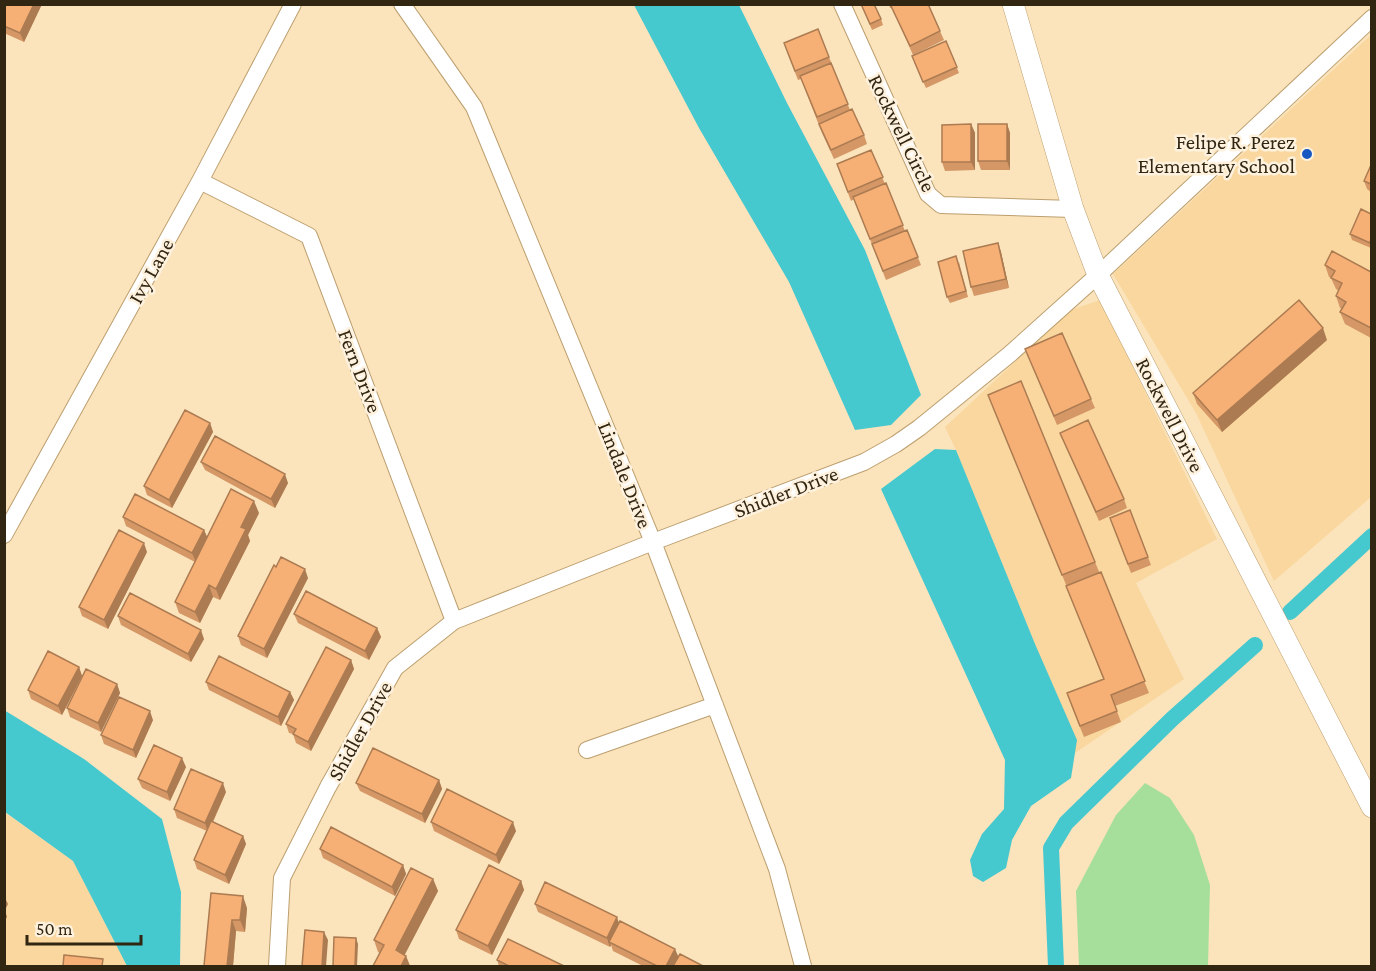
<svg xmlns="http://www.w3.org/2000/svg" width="1376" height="971" viewBox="0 0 1376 971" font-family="'Crimson Pro',serif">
  <rect width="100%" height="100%" fill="#fbe3bb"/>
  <!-- built -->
  <path fill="#f9d79e" d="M1371,35V497L1274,581L1196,413L1113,274Z
    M1100,300L1217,539L1136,583L1184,679L1075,753L956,450L945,427L1071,310Z
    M4,812L73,861L127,966H5Z"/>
  <!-- green -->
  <path fill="#a6df9b" d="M1145,783L1170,798L1194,835L1210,885L1208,966H1079L1076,891L1116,815Z"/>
  <!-- water -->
  <path fill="#46c8cf" d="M634,5H739L787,103L865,250L921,395L891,425L855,430L789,282L699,128Z
    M935,449L956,450L1035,644L1077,740L1071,778L1031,806L1012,840L1006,868L983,882L973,876L970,860L982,834L1004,809L1005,760L881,489Z
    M4,710L84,759L162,819L181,892L180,966H127L73,861L5,812Z"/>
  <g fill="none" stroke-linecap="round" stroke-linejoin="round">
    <!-- canal -->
    <path stroke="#46c8cf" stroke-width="16" d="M1290,612L1372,536
      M1056,966L1051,848L1066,823L1172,719L1255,645"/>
    <!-- minor casing -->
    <g stroke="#bc9f6f" stroke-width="18">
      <path id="minor" d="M402,4L474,107L653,542L777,869L803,966
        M842,4L928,194L941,205L1073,209
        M200,181L309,236L454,621
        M4,535L200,181L293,4
        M587,750L715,705
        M277,966L282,878L328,787L395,668L454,621L653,542L864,462L896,444L919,428L1010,354L1098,275L1372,18"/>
    </g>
    <!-- tertiary casing -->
    <g stroke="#bc9f6f" stroke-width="22">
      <path id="tertiary" d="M1013,4L1073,209L1098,275L1372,807"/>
    </g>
    <!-- minor -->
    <use href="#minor" stroke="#fff" stroke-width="16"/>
    <!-- tertiary -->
    <use href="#tertiary" stroke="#fff" stroke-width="21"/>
  </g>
  <!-- wall -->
  <path fill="#d49765" d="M4,4H42L24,42L4,33Z
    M861,4L881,19L883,25L872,30Z
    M889,4H928L944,40L913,55L892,8H890Z
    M946,41L959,73L926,88L914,62Z
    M787,52L829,57L850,110L864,135L867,144L834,159L822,133L801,79L798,80Z
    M971,124L975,133V170L945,171L942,162Z
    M1007,124L1010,133V170H981L978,161Z
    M871,150L885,184L886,183L905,231L907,230L921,265L886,280L854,199L851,201L837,164Z
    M1371,165V192L1367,189L1364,181Z
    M1371,214V248L1352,240L1350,234Z
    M998,243L1001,252L1009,288L974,296L971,287Z
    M959,262L968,297L950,303L947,297Z
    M1325,265L1371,272V338L1345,324L1340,312L1342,309L1340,308L1336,296L1339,291L1336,289L1331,278L1329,277Z
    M1327,340L1222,432L1197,404L1193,393Z
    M1025,349L1091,399L1095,408L1057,425Z
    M988,395L1095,562L1149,693L1115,706L1121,722L1084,737L1071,705L1103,679L1067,587Z
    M210,423L213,432L172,508L147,495L144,486Z
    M1060,433L1124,499L1127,508L1099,521Z
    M201,462L288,483L275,508L205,470Z
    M1130,510L1151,565L1131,573L1110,518Z
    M259,513L248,535L250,541L220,600L213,597L200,623L179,613L175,602L195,562L126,526L123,517L204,530L207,537Z
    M147,552L108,629L82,616L79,607Z
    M276,567L308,578L267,658L241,645L238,636Z
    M294,614L377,628L381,637L369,660L298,623Z
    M118,616L204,639L191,662L121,625Z
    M351,660L354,669L311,751L296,743L293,734L289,733L286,724Z
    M79,667L82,676L62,715L31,699L28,690Z
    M206,682L290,692L294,700L281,726L209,690Z
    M117,684L120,693L101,732L70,717L67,708Z
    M153,720L136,758L104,744L101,735Z
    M186,767L170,801L142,788L138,779Z
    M439,780L442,789L425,823L360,791L356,783Z
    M226,792L213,822L243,836L246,844L229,884L197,869L194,860L207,831L177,818L174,809Z
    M431,822L516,831L499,864L434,831Z
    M320,849L403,865L406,874L395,896L323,858Z
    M433,879L438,891L404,954L406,956L410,966H373L380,953L378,952L374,940Z
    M521,881L524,890L492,955L459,939L456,930Z
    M211,893L247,908L245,932L236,931L233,966H204Z
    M535,904L619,923L678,957L703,966H643L613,951L611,945L610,947L538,912Z
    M497,960L564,966H499Z"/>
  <!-- shaded-wall -->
  <path fill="#ac7b52" d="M34,4H42L24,42L20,33Z
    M971,124L975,133V170L971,162Z
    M1007,124L1010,133V170L1007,161Z
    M998,243L1001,252L1009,288L1006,279Z
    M1323,328L1327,340L1222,432L1217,420Z
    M210,423L213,432L172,508L169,500Z
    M285,474L288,483L275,508L271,499Z
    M254,501L259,513L248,535L250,541L220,600L216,589L241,527Z
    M204,530L208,539L196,562L192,553Z
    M144,543L147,552L108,629L104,620Z
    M305,569L308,578L267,658L264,649Z
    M209,585L213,597L200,623L195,612Z
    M377,628L381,637L369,660L365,651Z
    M201,630L204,639L191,662L188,654Z
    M351,660L354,669L311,751L308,742Z
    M79,667L82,676L62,715L58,706Z
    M117,684L120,693L101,732L98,723Z
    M290,692L294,700L281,726L278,717Z
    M150,711L153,720L136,758L133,750Z
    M182,758L186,767L170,801L167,792Z
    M439,780L442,789L425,823L422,814Z
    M223,783L226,792L208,832L205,823Z
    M513,822L516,831L499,864L496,855Z
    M243,836L246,844L229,884L225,875Z
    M403,865L406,874L395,896L392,887Z
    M433,879L438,891L401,962L396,950Z
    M521,881L524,890L492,955L488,946Z
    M4,896L8,904L5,910L7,917L4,922Z
    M243,896L247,908L245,932L240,920Z
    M617,917L620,926L609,942L611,945L610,947L607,938Z
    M232,920L236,931L233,966H227Z
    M324,932L328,940L326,966H322Z
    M356,938L358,944L357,966H355Z
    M675,949L679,958L674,966H666Z
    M406,956L410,966H401Z"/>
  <!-- building -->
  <path fill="#f6b075" stroke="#ac7b52" stroke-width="1.5" d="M4,4H34L20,33L4,26Z
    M861,4H874L881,19L870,24Z
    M895,4H928L940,31L910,46L891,6Z
    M818,29L829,57L795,71L784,43Z
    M946,41L957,67L923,82L912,56Z
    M831,63L848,104L817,117L800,76Z
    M852,109L864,135L831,150L819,124Z
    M971,124V162H942V125Z
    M978,124H1007V161H978Z
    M871,150L883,177L848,192L837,164Z
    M1371,165V184L1364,181Z
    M886,183L903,225L870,239L853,197Z
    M1361,209L1371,214V238L1370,243L1350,234Z
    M907,230L918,257L883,271L872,244Z
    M998,243L1006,279L971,287L963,251Z
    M1332,251L1371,272V328L1340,312L1346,302L1336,296L1342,283L1331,278L1335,271L1325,265Z
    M956,256L966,291L947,297L938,262Z
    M1299,300L1323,328L1217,420L1193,393Z
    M1062,333L1091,399L1054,416L1025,349Z
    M1021,381L1095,562L1062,575L988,395Z
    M185,410L210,423L169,500L144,486Z
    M1088,420L1124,499L1096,512L1060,433Z
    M215,436L285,474L271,499L201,462Z
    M231,489L254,501L241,527L246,529L216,589L209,585L195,612L175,602Z
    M135,494L204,530L192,553L123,517Z
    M1130,510L1148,557L1128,564L1110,518Z
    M119,530L144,543L104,620L79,607Z
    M281,557L305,569L264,649L238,636L274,565L276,567Z
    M1101,572L1145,681L1111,695L1117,711L1080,726L1067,693L1104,679L1066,586Z
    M306,591L377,628L365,651L294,614Z
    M130,593L201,630L188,654L118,616Z
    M326,647L351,660L308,742L293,734L296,729L286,724Z
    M48,651L79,667L58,706L28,690Z
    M219,656L290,692L278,717L206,682Z
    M86,669L117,684L98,723L67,708Z
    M119,697L150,711L133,750L101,735Z
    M154,745L182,758L167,792L138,779Z
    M373,748L439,780L422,814L356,783Z
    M191,769L223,783L205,823L174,809Z
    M447,789L513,822L496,855L431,822Z
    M211,821L243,836L225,875L194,860Z
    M331,827L403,865L392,887L320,849Z
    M489,865L521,881L488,946L456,930Z
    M411,868L433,879L396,950L406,956L401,966H373L384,945L374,940Z
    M545,882L617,917L607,938L535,904Z
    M211,893L243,896L240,920H232L227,966H204Z
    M620,921L675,949L666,966H657L609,942Z
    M305,930L324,932L322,966H302Z
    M334,937L356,938L355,966H333Z
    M508,939L564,966H509L497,960Z
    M680,954L703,966H673Z
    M64,955L103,959L102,966H63Z"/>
  <!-- markers -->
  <circle fill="#1656c1" stroke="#fef2de" stroke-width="2" cx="1307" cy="154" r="6"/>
  <g text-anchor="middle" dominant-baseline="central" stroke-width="5" stroke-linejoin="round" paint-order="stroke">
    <!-- street labels -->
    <g font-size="21" fill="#312612" stroke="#fef2de">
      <text transform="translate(902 133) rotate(64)">Rockwell Circle</text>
      <text transform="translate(151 271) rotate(-61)">Ivy Lane</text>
      <text transform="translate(360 371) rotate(69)">Fern Drive</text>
      <text transform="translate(1170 415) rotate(63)">Rockwell Drive</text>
      <text transform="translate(625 475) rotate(68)">Lindale Drive</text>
      <text transform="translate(786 492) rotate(-21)">Shidler Drive</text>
      <text transform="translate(360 731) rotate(-61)">Shidler Drive</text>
    </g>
    <!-- poi labels -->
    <g font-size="21" fill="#312612" stroke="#fef2de" text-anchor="end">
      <text x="1295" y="142">Felipe R. Perez<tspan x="1295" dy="24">Elementary School</tspan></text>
    </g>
  </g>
  <!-- border -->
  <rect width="1376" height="971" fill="none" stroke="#312612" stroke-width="12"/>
  <!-- scale -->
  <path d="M27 935v9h114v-9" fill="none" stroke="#312612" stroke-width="3"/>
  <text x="36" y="935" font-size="18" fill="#312612" stroke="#fef2de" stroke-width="4.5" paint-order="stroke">50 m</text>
</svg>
